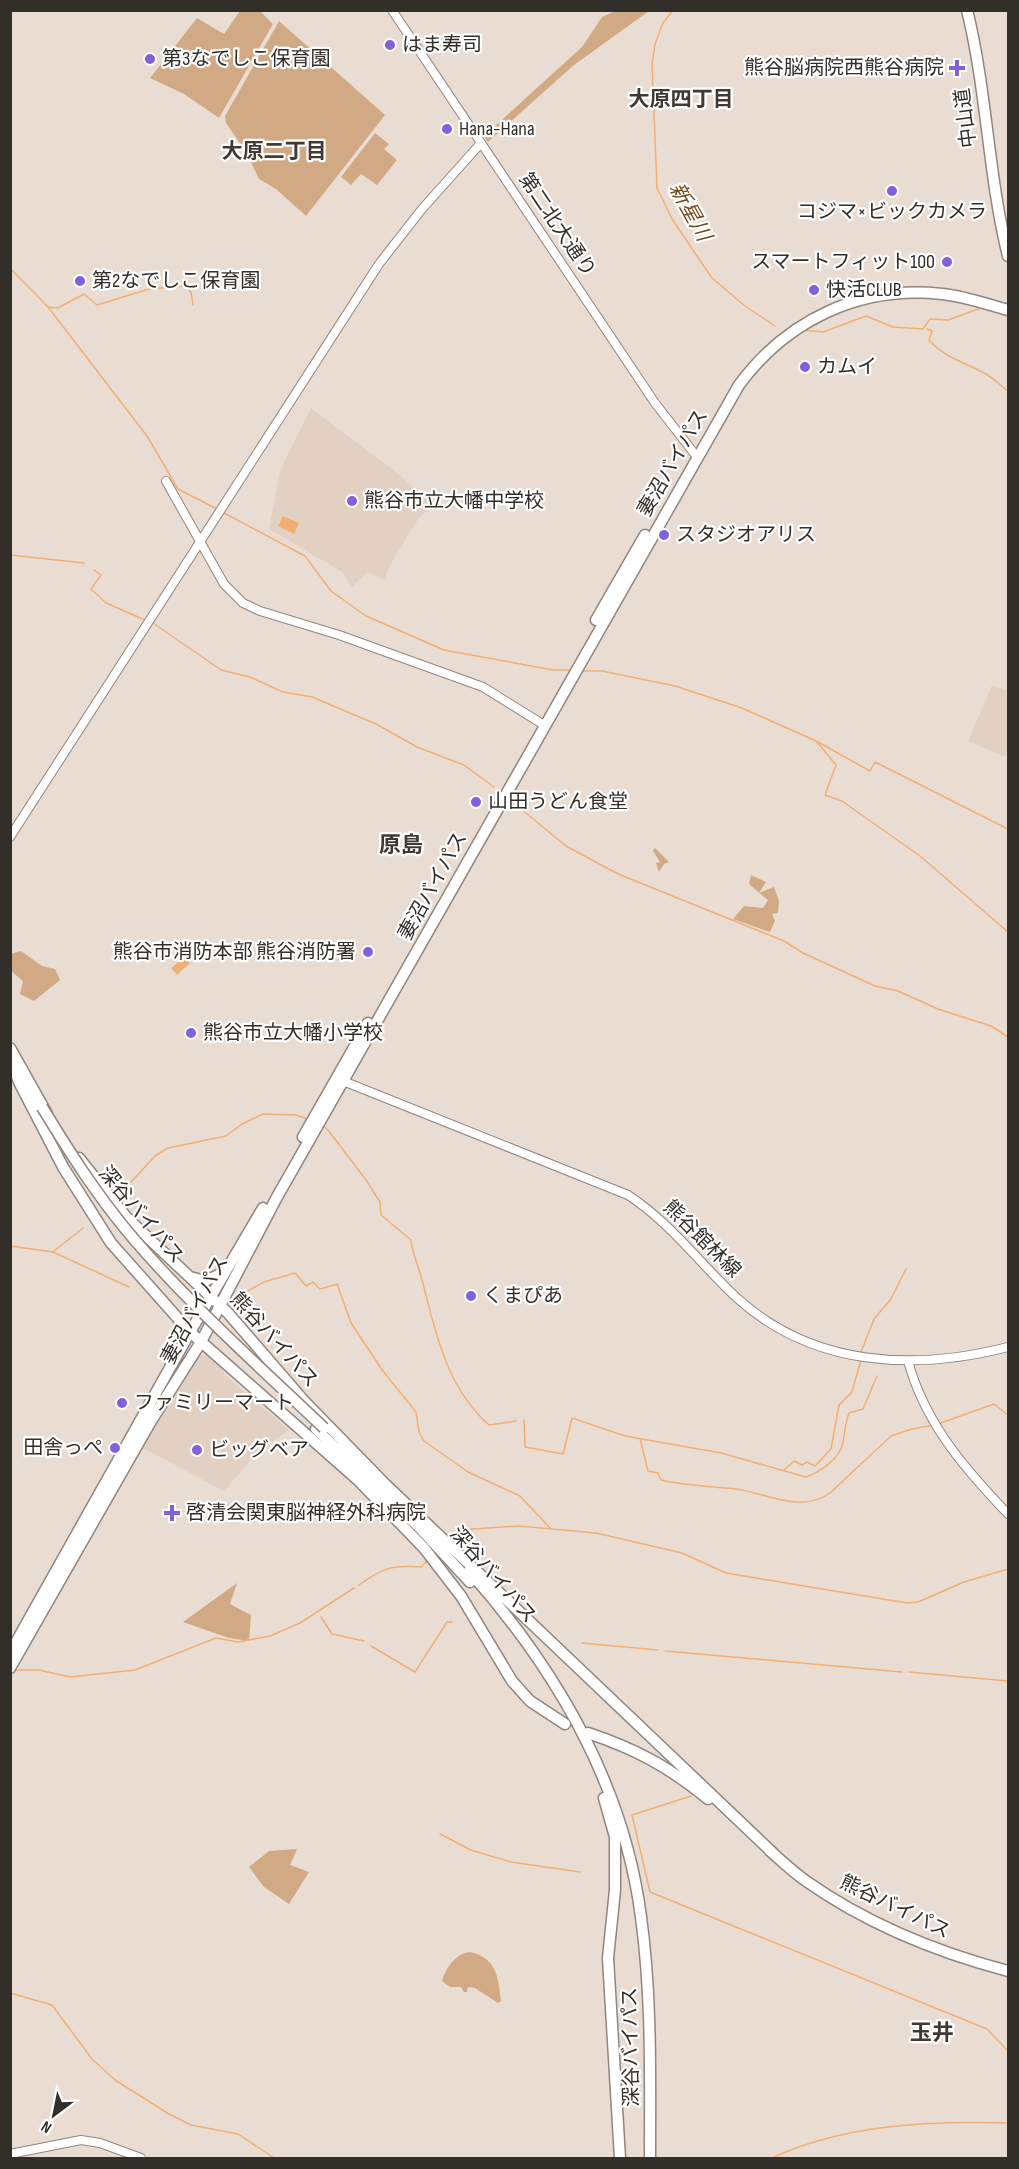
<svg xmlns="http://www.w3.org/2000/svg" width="1019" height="2169" viewBox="0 0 1019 2169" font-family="'Sofia Sans Condensed','Noto Sans JP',sans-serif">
  <rect width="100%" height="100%" fill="#e9ddd3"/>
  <!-- built -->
  <path fill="#e2d1c2" d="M311,408L401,476L433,505L419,518L406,538L388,569L385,580L367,572L352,587L342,572L269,529L280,471Z
    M992,685L1007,691L1008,688V748L1005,757L968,741Z
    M198,1355H206L222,1367L224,1374L289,1430L261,1449L224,1491L141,1447Z"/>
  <!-- green -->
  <path fill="#d2a985" d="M618,10L649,11L574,65L488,142L484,136L582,47L602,17Z
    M240,11H260L273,24L219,118L184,94L150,78L197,18L224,34Z
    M279,21L385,115L306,216L276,189L259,179L246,152L226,123L225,116Z
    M375,133L389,144L384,149L397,160L377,185L361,174L351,185L341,177Z
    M655,848L669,862L664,864L659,872L656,863L660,862L653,851Z
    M751,875L766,882L759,893L774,887L779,901L778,913L772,914L775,921L770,932L733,919L744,906L763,908L768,900L749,884Z
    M21,951L42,966L55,969L60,980L34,1001L20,994L23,981L11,971V954Z
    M237,1583L230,1604L251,1615L249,1641L229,1638L183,1622Z
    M297,1849L290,1865L309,1872L289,1904L264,1887L249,1867L269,1851Z
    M470,1952C497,1958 498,1977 501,2001L498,2003L475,1988L468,1987L467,1992H464L461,1987H450L442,1981C446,1968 455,1954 470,1952Z"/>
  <!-- water -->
  <path fill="#f2af73" d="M283,516L299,523L294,534L278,526Z
    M184,957L190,963L177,975L171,968Z"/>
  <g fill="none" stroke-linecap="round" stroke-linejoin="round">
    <!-- stream -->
    <path stroke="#f2af73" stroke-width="1.5" d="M673,10L663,23L655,44L652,65L657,188L672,219L712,278L745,306L775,326
      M10,268L48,307L147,436L178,489L217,509
      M49,307L58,308L84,294L97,305L149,289L184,286L191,292L193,305
      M927,329L932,331L929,340C945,358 966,363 986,374C994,379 1001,386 1008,391
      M803,330L823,332L866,316L893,327L923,329L930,319L948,320L981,308
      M224,513L305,556L331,591L366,616L444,650L553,670H572
      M10,555L84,563
      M94,570L101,575L91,589L106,603L145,620
      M153,623L221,670L250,677L283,692L312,697L376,724L417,747L464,765L494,787
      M583,671H602L675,686L742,708L816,741L836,765L825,795L842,801L920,856L1008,932
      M818,742L870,771L875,762L1008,829
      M510,800L566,846L618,874L784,941L803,953L875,986L898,991L938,1009L991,1026L1008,1037
      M324,1127L328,1130L366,1180L380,1202L381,1215L411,1240C412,1254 419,1266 422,1280C436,1333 446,1387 489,1425L516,1421
      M122,1192L155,1156L168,1148L226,1136L242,1124L263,1114L296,1115L307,1119
      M10,1246L53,1252L129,1287
      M54,1251L83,1228
      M244,1293L264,1282L295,1273L306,1286L313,1282L320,1289L337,1284L351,1323L383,1371L416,1412L419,1432L424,1441L468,1472L520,1496L551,1529
      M861,1352L874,1319L891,1299L906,1269
      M524,1420L525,1447L563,1454L572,1418L625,1436L721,1453L806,1477C820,1472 841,1458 843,1442C845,1431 845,1423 849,1413L863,1409L877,1376
      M938,1424L994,1404L1008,1415
      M640,1439L648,1471L658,1473L661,1480C686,1486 711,1486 736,1489C767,1493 801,1514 830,1493L891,1436L912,1429L934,1425
      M784,1470L794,1461L802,1465L807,1462L815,1466L831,1449L839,1405L852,1392L861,1360
      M458,1530L519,1526L596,1533L682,1553L726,1573L907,1603L918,1602L964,1582L1008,1569
      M359,1585C383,1568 391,1565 421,1567L427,1561
      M321,1617L332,1634L364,1641
      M582,1643L658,1650
      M371,1646L415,1672L447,1622H452
      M665,1651L902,1672
      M16,1670H39L70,1677L135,1670L216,1638L238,1642L270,1636L300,1623L354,1588
      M909,1672L1008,1681
      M691,1796L632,1815L650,1892L987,2029L1008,2051
      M440,1834L471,1850L511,1862L580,1872
      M10,1993L52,2005L92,2059L115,2080L169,2114L191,2125L238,2134L274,2158
      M772,2158C845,2124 929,2121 1008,2123"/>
    <!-- secondary casing -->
    <g stroke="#91867d" stroke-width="10">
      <path id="secondary" d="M392,10L655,403L697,457
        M166,481L224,584L243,603L260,611L339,635L483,687L544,725
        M10,837L379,264L422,209L481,143
        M908,1361C925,1423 964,1468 1008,1514
        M10,2154L81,2140L100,2143L141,2158"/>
    </g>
    <!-- primary casing -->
    <g stroke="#91867d" stroke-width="10">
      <path id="primary" d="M343,1081L628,1195C671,1223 700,1264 737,1298C813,1367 914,1371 1008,1347"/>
    </g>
    <!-- highway casing -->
    <g stroke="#91867d" stroke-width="13">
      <path id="highway" d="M967,10C987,91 988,175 1008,256
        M596,620L645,535
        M10,1048L47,1114
        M12,1063L19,1082L63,1167L111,1243L190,1332L358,1480L424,1548L461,1596L512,1681L530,1701L565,1724
        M303,1137L368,1023
        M79,1158L127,1218L228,1313L304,1401L385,1484L775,1855
        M190,1277L205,1281L223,1273
        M316,1429L421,1529L470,1582
        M469,1571C556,1669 624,1785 641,1917C652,1997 650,2078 650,2158
        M10,1653L190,1332L263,1208
        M10,1668L151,1421L201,1342L277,1197L739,385C787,320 860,285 942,294C964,296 986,304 1008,310
        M588,1733C636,1749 669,1767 708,1799
        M604,1798L615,1837V1890L608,1958L620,2158
        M770,1851C782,1861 793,1872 806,1881C867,1924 936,1952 1008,1971"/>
    </g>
    <!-- secondary -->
    <use href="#secondary" stroke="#fff" stroke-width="8"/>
    <!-- primary -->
    <use href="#primary" stroke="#fff" stroke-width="8"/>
    <!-- highway -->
    <use href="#highway" stroke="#fff" stroke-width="10"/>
    <!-- highway-bridge casing -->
    <g stroke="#91867d" stroke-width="13" stroke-linecap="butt">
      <path id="highway-bridge" d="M42,1107C70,1153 98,1197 133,1238C191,1306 259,1366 324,1428"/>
    </g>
    <!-- highway-bridge -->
    <use href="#highway-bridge" stroke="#fff" stroke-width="10"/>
  </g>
  <!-- markers -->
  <g fill="#8260db" stroke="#fff" stroke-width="2">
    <circle cx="390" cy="45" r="6"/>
    <circle cx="150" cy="59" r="6"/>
    <path d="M954 59h6v6h6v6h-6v6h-6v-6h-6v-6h6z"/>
    <circle cx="447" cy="129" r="6"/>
    <circle cx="892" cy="191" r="6"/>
    <circle cx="947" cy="262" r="6"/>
    <circle cx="80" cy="281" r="6"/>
    <circle cx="814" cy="290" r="6"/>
    <circle cx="805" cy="367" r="6"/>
    <circle cx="352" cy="501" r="6"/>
    <circle cx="664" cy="535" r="6"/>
    <circle cx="476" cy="802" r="6"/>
    <circle cx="368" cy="952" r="6"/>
    <circle cx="191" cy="1033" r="6"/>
    <circle cx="471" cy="1296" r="6"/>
    <circle cx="122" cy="1403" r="6"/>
    <circle cx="115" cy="1448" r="6"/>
    <circle cx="197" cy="1450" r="6"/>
    <path d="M169 1504h6v6h6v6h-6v6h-6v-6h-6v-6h6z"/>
  </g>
  <g text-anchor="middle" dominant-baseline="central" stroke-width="4.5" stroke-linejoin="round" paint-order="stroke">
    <!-- poi labels -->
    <g font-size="20" fill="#322e2a" stroke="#fff" text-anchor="start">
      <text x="402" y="45">はま寿司</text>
      <text x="162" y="59">第3なでしこ保育園</text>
      <text x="944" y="68" text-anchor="end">熊谷脳病院西熊谷病院</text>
      <text x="459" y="129">Hana-Hana</text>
      <text x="892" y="212" text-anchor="middle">コジマ×ビックカメラ</text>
      <text x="935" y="262" text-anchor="end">スマートフィット100</text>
      <text x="92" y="281">第2なでしこ保育園</text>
      <text x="826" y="290">快活CLUB</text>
      <text x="817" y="367">カムイ</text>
      <text x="364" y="501">熊谷市立大幡中学校</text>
      <text x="676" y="535">スタジオアリス</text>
      <text x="488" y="802">山田うどん食堂</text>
      <text x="356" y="952" text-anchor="end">熊谷市消防本部 熊谷消防署</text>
      <text x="203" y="1033">熊谷市立大幡小学校</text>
      <text x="483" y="1296">くまぴあ</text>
      <text x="134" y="1403">ファミリーマート</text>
      <text x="103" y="1448" text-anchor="end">田舎っぺ</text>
      <text x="209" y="1450">ビッグベア</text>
      <text x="186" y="1513">啓清会関東脳神経外科病院</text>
    </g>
    <!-- street labels -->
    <g font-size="20" fill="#322e2a" stroke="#fff">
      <text transform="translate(966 118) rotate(-97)">中山道</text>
      <text transform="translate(557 225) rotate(56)">第二北大通り</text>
      <text transform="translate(673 463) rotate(-60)">妻沼バイパス</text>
      <text transform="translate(433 886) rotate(-61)">妻沼バイパス</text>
      <text transform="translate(141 1215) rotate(50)">深谷バイパス</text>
      <text transform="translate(702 1239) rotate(45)">熊谷館林線</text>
      <text transform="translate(195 1310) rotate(-62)">妻沼バイパス</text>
      <text transform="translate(274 1340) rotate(48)">熊谷バイパス</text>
      <text transform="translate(493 1575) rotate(49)">深谷バイパス</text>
      <text transform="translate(895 1907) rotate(26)">熊谷バイパス</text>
      <text transform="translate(631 2047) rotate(-91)">深谷バイパス</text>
    </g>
    <!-- neighbourhood labels -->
    <g font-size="21" font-weight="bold" fill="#433932" stroke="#fff">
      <text x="681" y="99">大原四丁目</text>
      <text x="274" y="151">大原二丁目</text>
    </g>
    <!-- water labels -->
    <g font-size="21" font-style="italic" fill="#74471c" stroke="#fff">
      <text transform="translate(690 212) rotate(61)">新星川</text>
    </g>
    <!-- quarter labels -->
    <g font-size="22" font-weight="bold" fill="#433932" stroke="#fff">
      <text x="401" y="845">原島</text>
      <text x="932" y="2033">玉井</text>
    </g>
  </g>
  <!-- border -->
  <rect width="1019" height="2169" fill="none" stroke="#322e2a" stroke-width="24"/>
  <!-- north arrow -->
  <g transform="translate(54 2115) rotate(212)" stroke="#ffffff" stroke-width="4.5" paint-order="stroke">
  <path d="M0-4.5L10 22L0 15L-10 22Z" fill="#322e2a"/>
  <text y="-9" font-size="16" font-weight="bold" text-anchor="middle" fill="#322e2a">N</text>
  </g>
</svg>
